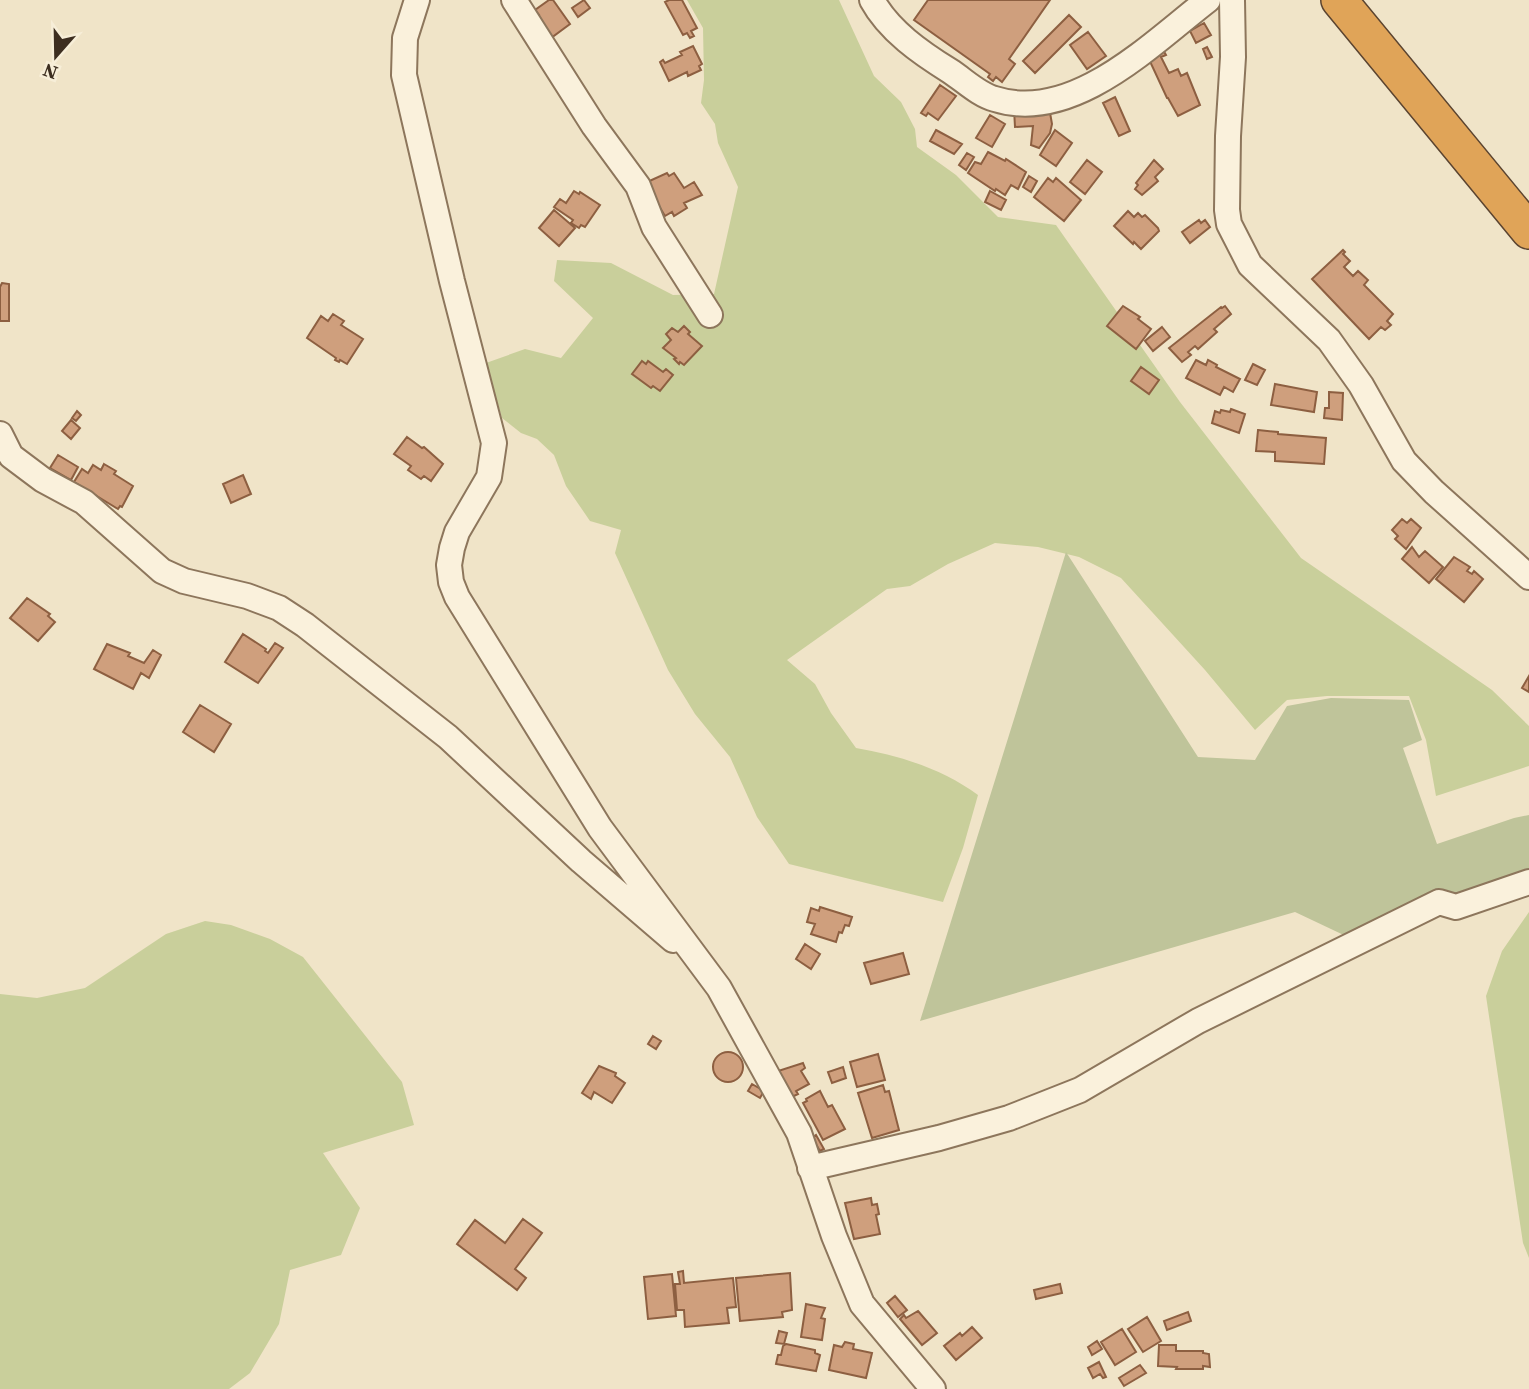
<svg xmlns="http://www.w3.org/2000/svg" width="1529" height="1389" viewBox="0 0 1529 1389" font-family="'Source Serif 4',serif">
  <rect width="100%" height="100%" fill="#f0e4c8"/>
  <!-- green -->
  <path fill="#c9cf9b" d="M687,0H839L874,76L901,102L915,129L917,147L956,175L998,217L1056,225L1180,402L1301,558L1492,690L1529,726V766L1436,796L1426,740L1409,696H1327L1287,700L1255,730L1205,670L1121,578L1079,557L1038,547L995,543L948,564L910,586L887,589L787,660L815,684L831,713L856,748C898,755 943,769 978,795L963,848L943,902L789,864L757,817L730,757L695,714L668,670L615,553L621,530L590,521L566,486L554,455L537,439L521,433L502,418L486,363L525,349L561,358L593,318L554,281L557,260L611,263L673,295L714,294L738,187L718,143L715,124L701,103L704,80L703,28Z
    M1529,912V1258L1523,1243L1486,996L1502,951Z
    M205,921L231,925L270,939L303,957L402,1082L414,1125L323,1153L360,1208L341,1255L290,1270L279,1324L250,1373L229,1389H0V994L37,998L85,988L166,934Z"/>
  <!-- cemetery -->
  <path fill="#bfc49a" d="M1066,552L1198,757L1255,760L1287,706L1331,698L1409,700L1422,740L1403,748L1437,844L1514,818L1529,815V876L1350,938L1295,912L920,1021Z"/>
  <!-- building -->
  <path fill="#cf9f7d" stroke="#8d5f41" stroke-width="2" d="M549,0H553L570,24L551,38L536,18L539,15L535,10Z
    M584,0L590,8L578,17L572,8Z
    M669,0H682L697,28L691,31L694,36L690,38L687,33L683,35L665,2Z
    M928,0H1050L1009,59L1015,64L1002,82L996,77L993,81L988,77L990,74L914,20Z
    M1069,15L1081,27L1035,73L1023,61Z
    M1204,23L1211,35L1196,43L1190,31Z
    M1088,32L1106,56L1087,69L1070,45Z
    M693,46L702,64L699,66L701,70L688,76L687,72L669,81L660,62L663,60L665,63L682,55L680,52Z
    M1207,47L1212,57L1207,59L1203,49Z
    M1162,48L1166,55L1161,57L1169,73L1178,69L1181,76L1187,73L1200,105L1178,116L1168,98H1167L1147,55Z
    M940,85L956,96L938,120L928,113L926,116L921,113Z
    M1115,97L1130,131L1119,136L1103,103Z
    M1049,107L1052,124L1050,133L1039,148L1031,145L1033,126L1015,127L1014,109Z
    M990,115L1005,124L992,147L976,138Z
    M936,130L962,144L954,154L930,141Z
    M1055,130L1072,143L1056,166L1040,155Z
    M988,152L1005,161L1006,159L1026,172L1018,189L1011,185L1005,195L996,189L995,191L968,173L975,162L981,164Z
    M967,153L974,157L966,170L959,165Z
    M1087,160L1102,172L1085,194L1070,182Z
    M1154,160L1163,169L1155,177L1158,181L1142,195L1135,189L1138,185L1136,183Z
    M667,173L669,176L674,173L684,188L694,182L702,195L684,203L687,208L674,216L672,212L665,216L645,183Z
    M1029,176L1037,181L1031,192L1023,187Z
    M1048,178L1053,182L1056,178L1081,200L1064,221L1034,197Z
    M574,191L579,194L580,192L600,205L585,227L581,225L579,228L571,223L573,220L554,207L560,199L566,203Z
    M990,191L1006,200L1001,210L985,202Z
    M554,210L575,228L559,246L539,228Z
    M1128,211L1134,217L1138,213L1142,217L1145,215L1158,228L1159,231L1141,249L1134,242L1133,244L1114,226Z
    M1199,220L1201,223L1205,220L1210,227L1190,243L1182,232Z
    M1343,250L1345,252L1343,254L1350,261L1344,267L1353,276L1358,271L1368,280L1364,285L1393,314L1387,321L1391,325L1385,330L1381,327L1369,339L1312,279Z
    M2,283L9,284V321H0V287Z
    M1123,306L1140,317L1138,319L1151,329L1136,349L1107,326Z
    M1225,306L1231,314L1214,329L1217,332L1198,349L1195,346L1188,352L1191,355L1182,362L1169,348L1221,307L1222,308Z
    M333,314L344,321L341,325L363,339L347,364L340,360L339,362L335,360L336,358L307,338L321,316L328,321Z
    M684,326L690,332L688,334L702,346L684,365L680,362L679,364L674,359L676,358L663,348L671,340L666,334L672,328L678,332Z
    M1162,327L1170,337L1153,351L1145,341Z
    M1196,360L1206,365L1208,360L1217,365L1216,367L1240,379L1233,392L1224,387L1220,395L1186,378Z
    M642,361L646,364L648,361L663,372L666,369L673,375L660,391L653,386L651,388L632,374Z
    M1253,364L1265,370L1257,385L1245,380Z
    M1141,367L1159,380L1149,394L1131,381Z
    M1275,384L1317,392L1314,412L1271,405Z
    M1329,392L1343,393L1342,420L1324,418L1325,408H1329Z
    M1231,409L1245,414L1239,433L1212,423L1215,411L1220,413L1221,410L1230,412Z
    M77,411L81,415L76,421L72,418Z
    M71,420L80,428L71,439L62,431Z
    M1258,430L1278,432V434L1326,438L1324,464L1275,461V452L1256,451Z
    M407,437L422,448L424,447L443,464L431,481L424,476L421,479L408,470L411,466L394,454Z
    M58,455L78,467L71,480L50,468Z
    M104,464L116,471L114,474L133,486L122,507L120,506L118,509L74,482L82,469L88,473L93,465L101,470Z
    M243,475L251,494L231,503L223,484Z
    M1402,519L1407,523L1411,519L1421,528L1406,549L1395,539L1398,536L1392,530Z
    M1412,547L1419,557L1425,551L1443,567L1429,583L1402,559Z
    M1454,557L1470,567L1467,571L1472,574L1474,571L1483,579L1464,602L1436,579Z
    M27,598L50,614L48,616L55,622L38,641L10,618Z
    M243,634L266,649L265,651L268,653L275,643L283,648L258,683L225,662Z
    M107,644L130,653L128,656L144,663L153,650L161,655L149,678L141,673L133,689L94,669Z
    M1529,676V692L1522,688Z
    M200,705L231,724L214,752L183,732Z
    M820,907L852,917L849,926L845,925L842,933L839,932L836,942L811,934L815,924L807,922L811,908L819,911Z
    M805,944L820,954L811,969L796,959Z
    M903,953L909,974L871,984L864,963Z
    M653,1036L661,1041L656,1049L648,1044Z
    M713 1067a15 15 0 1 1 30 0a15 15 0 1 1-30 0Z
    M878,1054L885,1080L857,1087L850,1062Z
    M803,1063L805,1068L801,1071L809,1084L796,1091L798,1094L792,1097L775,1072Z
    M599,1066L616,1073L615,1076L625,1083L612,1103L594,1092L591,1099L582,1093Z
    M843,1067L846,1078L832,1083L828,1072Z
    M752,1084L764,1091L760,1098L748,1091Z
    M883,1085L885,1092L889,1091L899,1130L872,1138L858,1093Z
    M820,1091L828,1107L832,1105L845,1129L823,1140L803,1103L807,1101L806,1099Z
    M816,1135L824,1149L820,1151L812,1138Z
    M871,1198L872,1205L877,1204L879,1214L876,1215L880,1234L854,1239L845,1203Z
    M523,1219L542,1233L515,1269L526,1278L517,1290L457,1244L475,1220L505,1243Z
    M683,1271L684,1283L733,1278L736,1307L727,1308L729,1323L685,1327L684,1310H677L675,1284H680L678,1272Z
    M790,1273L792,1310L782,1312L783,1317L740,1321L736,1278Z
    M672,1274L676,1316L648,1319L644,1277Z
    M1060,1284L1062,1293L1036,1299L1034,1290Z
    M895,1296L907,1310L898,1317L887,1303Z
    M806,1304L825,1308L821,1318L825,1319L822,1340L801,1337Z
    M918,1311L937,1333L922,1345L900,1319L904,1315L906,1318Z
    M1188,1312L1191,1321L1167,1330L1164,1321Z
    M1147,1317L1161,1341L1143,1352L1128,1329Z
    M972,1327L982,1338L956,1360L944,1346L960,1333L962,1336Z
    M1122,1329L1136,1352L1115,1365L1101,1342Z
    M779,1331L787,1333L784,1344L776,1343Z
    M1097,1341L1102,1349L1092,1355L1088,1347Z
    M845,1342L854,1344L853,1349L872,1353L866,1378L829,1370L834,1345L842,1347Z
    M786,1344L815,1350V1353L820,1355L816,1371L776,1364L778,1355H781L783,1346Z
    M1159,1345H1176V1351H1203V1353L1209,1354L1210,1367L1203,1366V1369H1176L1177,1367L1158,1366Z
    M1099,1362L1106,1377L1103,1378L1100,1374L1093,1378L1088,1368Z
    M1140,1365L1146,1373L1124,1386L1119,1378Z"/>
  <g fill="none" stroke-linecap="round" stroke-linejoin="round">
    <!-- minor casing -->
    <g stroke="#8d765c" stroke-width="28">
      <path id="minor" d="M417,0L405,38L404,75L452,281L494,443L489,477L457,532L452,548L449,565L451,582L457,597L600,828L719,988L799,1133L834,1236L862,1304L933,1389
        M514,0L594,126L638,186L654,227L710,315
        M872,0C889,31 921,53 950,71C964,80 979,95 995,99C1073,124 1152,43 1208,0
        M1232,0L1233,57L1228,136L1227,210L1229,224L1250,265L1329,340L1361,385L1404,461L1434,492L1529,577
        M0,434L11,456L43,480L84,502L162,571L184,581L247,596L279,608L305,625L448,737L581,861L673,940
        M810,1168L939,1138L1009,1118L1080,1090L1198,1021L1439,902L1456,907L1529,882"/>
    </g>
    <!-- highway casing -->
    <g stroke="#5b4430" stroke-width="38">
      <path id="highway" d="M1339,0L1529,231"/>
    </g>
    <!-- minor -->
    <use href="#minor" stroke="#faf1dc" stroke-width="24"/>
    <!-- highway -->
    <use href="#highway" stroke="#e0a458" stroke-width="35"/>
  </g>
  <!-- north arrow -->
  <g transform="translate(56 56) rotate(200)" stroke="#f7eed8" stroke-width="5" paint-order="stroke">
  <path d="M0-5L12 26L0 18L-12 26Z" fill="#3d2e20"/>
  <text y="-10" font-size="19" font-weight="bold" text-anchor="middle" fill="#3d2e20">N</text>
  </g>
</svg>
